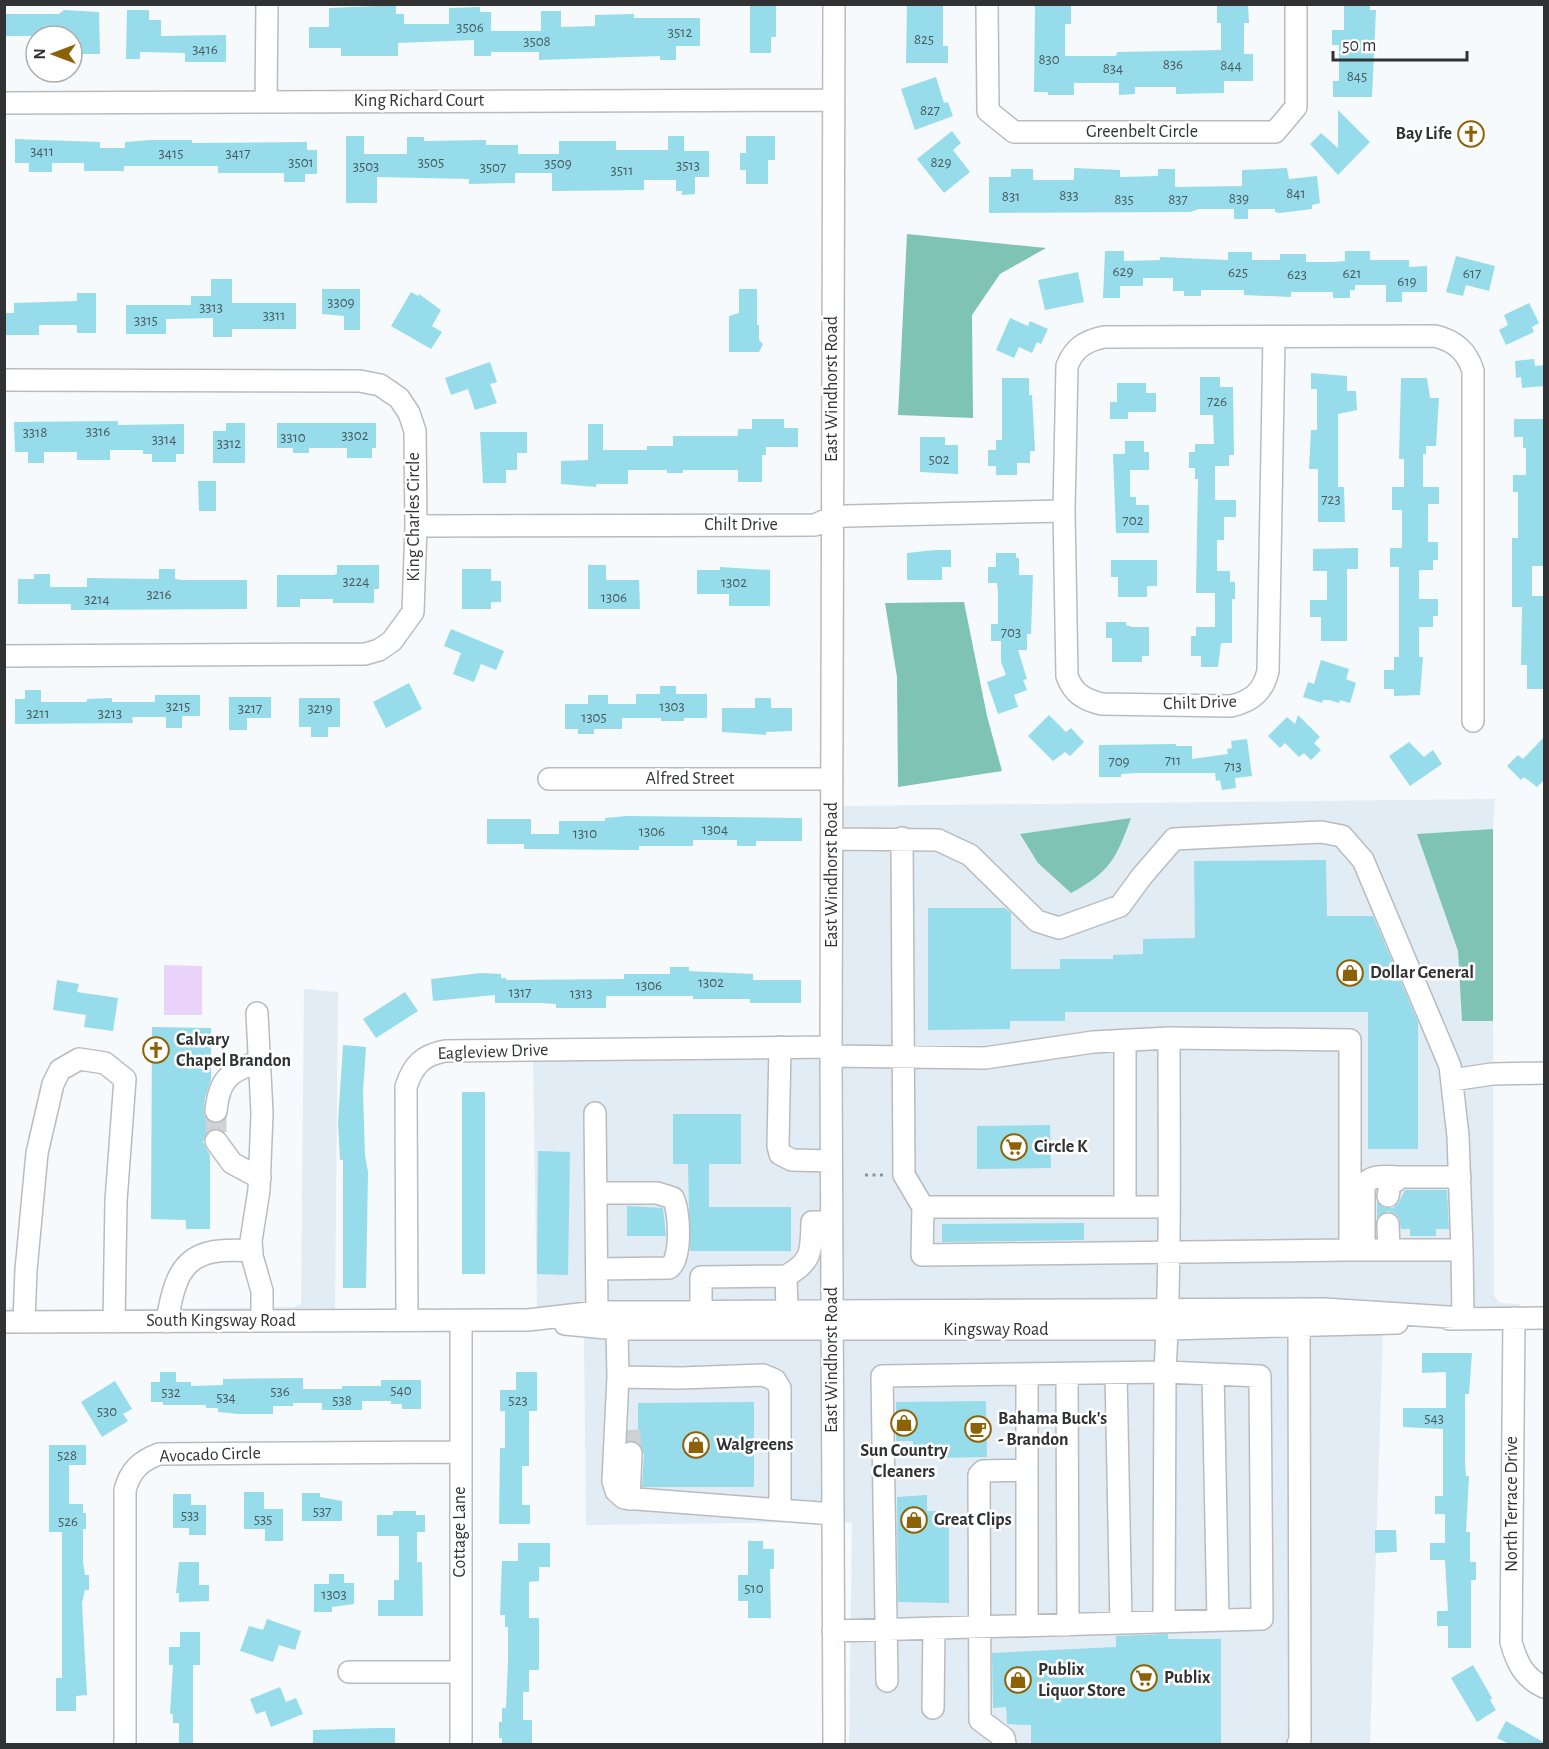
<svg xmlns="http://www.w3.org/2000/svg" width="1549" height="1749" viewBox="0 0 1549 1749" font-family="'Alegreya Sans',sans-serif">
  <rect width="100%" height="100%" fill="#f6fafd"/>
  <!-- built -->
  <path fill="#e2ecf4" d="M1495,799L1493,829L1417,834L1458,951L1462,1021H1493L1494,1296L1500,1303L1520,1304L1519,1309H1463L1347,1300H842V806Z
    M304,989L338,992L335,1311L9,1313V1307L16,1310L294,1307L301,1304Z
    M821,1056V1300L537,1309L533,1059Z
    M1383,1333L1370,1744H849L852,1523L843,1522L842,1339L1178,1338Z
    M584,1336L821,1339L822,1522L586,1525Z"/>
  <!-- green -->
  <path fill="#e9d3f8" d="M164,965L202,966V1015H164Z"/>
  <!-- water -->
  <path fill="#7fc3b4" d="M907,234L1046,248L1000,274L972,315L973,418L898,415Z
    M964,602L987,716L1002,771L898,787L897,677L885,603Z
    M1131,818C1116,859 1110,872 1071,893L1038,863L1020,834Z
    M1493,829V1021H1462L1458,951L1417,834Z"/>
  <!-- building -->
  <path fill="#96dcea" d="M750,4H776V37H771V53H750Z
    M907,4H943V46H948V63H906Z
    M1035,4L1071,5V24H1065V56H1116L1117,52L1221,50V23H1217V4L1248,5L1249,23H1244V54H1253V81H1224V93L1176,94V87H1135V94L1119,95V83H1074V95H1048V92H1034Z
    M1344,4H1370V10H1376L1372,97H1333V81H1339V45H1332V30H1344Z
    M376,6H396V14H404V24H449V8L480,7V12H491V31H541V11H561V27L595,26V15L634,14V18H700V46H676V60H660V56L539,60V52H491V56H474V40L398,43V56H341V48H309V27H329V8Z
    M64,10L99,12L100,54H72V36H4V14H59Z
    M127,10H149V20H161V36L226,35V62H185V53L140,52V59H126Z
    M936,77L944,103L948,102L953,116L915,130L901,89Z
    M1338,110L1370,142L1338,175L1310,144L1321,133L1338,148Z
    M952,131L961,143L953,150L970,172L944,193L917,159Z
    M346,136H364V154H407V137H424V141L486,140V145H518V154H559V141H616V150H668V136H684V151H709V177H695V194L682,195V191H676V180H644V190L552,191V173H515V183L469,184V179L377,177V203H346Z
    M746,136H775V160H768V184H746V170H740V153H746Z
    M15,139L100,142V148H125V142L151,140H192V143L307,142V150H317V174H305V182H284V173H218V166H124V171H84V163H52V172H29V163H15Z
    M1074,168L1120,170V177L1158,176V169H1175V187L1242,186V170L1287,168L1289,179L1317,176L1320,203L1312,205V209L1280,213L1275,212V209H1248V219H1234V209H1199L1190,212L989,213V177H1011V169H1033V180H1074Z
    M1105,251H1124V261L1160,260V257L1228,260V252H1252V260H1280V254H1306V262H1333L1345,261V251H1370V260H1409V267L1427,266V292H1402V302H1386V285H1355V290H1350V298H1333V292H1291V297L1244,295V290H1201V296H1184V291H1173V278H1143V286H1120V298H1103Z
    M1456,256L1495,266L1489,291L1466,285L1463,296L1446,292Z
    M1078,272L1084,302L1045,310L1038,280Z
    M211,279H232V303H296V329H232V337H213V318L166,319V334H126V305H191V296H211Z
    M322,289H360V330H344V316L322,314Z
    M739,289H757V325H759V340L763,344L759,352H729V316L739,313Z
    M411,292L418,296L419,294L441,310L432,326L442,332L431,349L391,326Z
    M77,293H96V333H77V325H39V335H4V313H14V303L77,301Z
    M1529,303L1539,323L1532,327L1534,332L1506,345L1499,330L1508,325L1504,315Z
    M1010,318L1028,326L1030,321L1048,329L1041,344L1037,342L1032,353L1019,347L1014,358L996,350Z
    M1534,359L1535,366L1545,365V386L1522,388L1521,377L1516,378L1515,361Z
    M490,362L497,382L490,384L497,403L475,410L468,389L451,395L445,378Z
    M1311,373L1347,376V391H1356L1357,410L1338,414V487H1344L1345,522H1318V469H1309L1311,430H1317V389H1311Z
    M1200,377H1220V387H1233L1234,455H1229V466H1215V500H1236V517H1224V540H1217V571H1230V582H1235V599H1232V643H1221L1218,667H1201V656H1191V636H1196V627H1215V593H1196L1198,479H1195V468H1189V452H1195V444H1214L1213,415H1200Z
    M1002,378H1029V395H1032L1035,451H1030V463H1017V475H996V466H988V450H996V440H1002Z
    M1401,378H1427L1430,398H1439L1436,446H1426V454H1423V487H1439V504H1428V542H1438V560H1433V570H1419V599H1438V616H1433V627H1419V657H1423L1420,695L1394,696V689H1384V670H1394V657H1399V567H1390V548H1402V510H1392V487H1404V459H1399Z
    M1117,383H1146V393H1156V412H1128V419H1110V402H1117Z
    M752,419H784V428H798V447H766V455H762V482H738V470H683V473H667V470H628V484H596V487L561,484V461L588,460V424H603V450H647V446H673V436H738V429H752Z
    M1514,419H1545V566H1532V596H1545V689H1527V665H1521L1522,607H1512V538H1518V492H1513V475H1526V448H1523V437H1514Z
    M118,421V425L184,424V454H176V462H152V454H143V450H110V460H77V452H44V463H28V452H15L14,422Z
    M226,423H245V463H213V431H226Z
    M277,423H376V448H372V458H347V448H309V453H293V448H277Z
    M480,432H527V453H517V470H506V483H483Z
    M920,437H945V445H958V474L920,472Z
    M1125,441H1144V452H1149V470H1130V497H1136V505H1149V533H1116L1113,454H1125Z
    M198,481H216V511H199Z
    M1358,548V569H1347V641H1321V617H1310V600H1327V571H1313V549Z
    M935,550H951V567H942V580H907V553Z
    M996,553H1016V558H1019V575H1033L1031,634H1027V650H1018L1027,679L1023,680L1027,690L1014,695L1018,707L998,714L987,682L1006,675L1001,662V641H991V624H998V592L997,583H988V567H996Z
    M1111,560H1157V586H1147V597H1118V577H1111Z
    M337,565H379V589H374V603H333V599H300V607H277V575H333L337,574Z
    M588,565H606V580H639L640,609H588Z
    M720,567L770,570V606H729V594H697V570H720Z
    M159,569H175V579L183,580H247V609L71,610V604H18V579H34V574H50V587H87V578L159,579Z
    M462,569H491V581H501V602H491V609H462Z
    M1106,622H1126V625L1132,627H1149V656H1142V662H1112V638H1106Z
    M451,629L504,651L496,670L481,664L474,682L453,674L461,653L444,646Z
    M1321,660L1349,669L1346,679L1356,683L1350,703L1340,700L1339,703L1329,700H1323L1322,703L1303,697L1308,682L1314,684Z
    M409,683L422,709L386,728L373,702Z
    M660,686H676V694H707V718H684V721H661V718H622V729H594V734H578V729H565V704H588V695H608V704H636V694H660Z
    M25,690H41V702H87V699L112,698V702H155V695H200V716H182V728H166V717H132L133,723L15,724V699H25Z
    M229,697H271V718H247V730H229Z
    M299,698H340V727H328V737H311V727H299Z
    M755,698H771V708H792V731L766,732V735L722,732V708H755Z
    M1049,715L1066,732L1071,728L1084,742L1070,756L1065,752L1053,761L1028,736Z
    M1298,715L1320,737L1314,743L1321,750L1311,760L1304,753L1299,757L1285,743L1280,748L1268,736L1287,717L1295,724Z
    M1545,736V779L1537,787L1524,777L1521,780L1507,766L1518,755L1523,759Z
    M1247,739L1252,776L1235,778L1236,788L1222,790L1220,780L1216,781L1215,773H1138L1121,774V777H1099V745L1176,744V746H1192V759L1228,754L1227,749L1232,748L1231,741Z
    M1409,742L1424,757L1433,750L1442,764L1410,786L1389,756Z
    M627,816L802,818V841H756V846H737V840H693V846H639V850L524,849V844H487V819H531V834H559V821H605V818Z
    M1326,860L1327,916H1373L1418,1022V1149H1368V1012H1065V1021H1010V1029L928,1030V908H1005L1011,913V969H1060V959H1113V955L1143,954V939L1195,938L1194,861Z
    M670,967H689V971L753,974V980H801V1003H750V999H693V996H606V1008H556V1004L540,1003H495V995L433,1001L431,979L481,973L501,974V978H506V980L624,979V974H670Z
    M57,980L79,984L77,992L118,998L113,1031L84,1027L86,1015L53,1010Z
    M405,992L418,1011L376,1038L363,1019Z
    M152,1027L211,1028V1080L205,1098L204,1115L214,1123L225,1120V1132L215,1128L209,1130L203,1142L210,1155V1229H186V1220L151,1219Z
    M343,1045L366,1047L363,1092L365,1155L368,1172L366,1288H343V1160H340L338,1122Z
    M462,1092H485V1274H462Z
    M673,1114H741V1164H709V1207H791V1251H690L688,1164H673Z
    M1050,1125L1051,1168L977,1169V1126Z
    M538,1151L570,1152L568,1275L537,1274Z
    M1405,1190H1447L1449,1229H1436V1236H1410V1229H1401L1399,1218L1394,1213L1387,1211L1377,1218V1202L1385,1208H1393L1398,1204Z
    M627,1206L663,1208L666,1236H627Z
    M1084,1223V1240L942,1242V1224Z
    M1422,1353H1472L1469,1394H1465V1462L1466,1476H1469L1466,1532H1470V1562H1476V1580H1471V1648H1448V1626H1437V1611H1448L1445,1560H1430V1543H1445V1514H1435V1496H1443V1429L1403,1427V1408H1446V1372L1422,1373Z
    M160,1372H176V1382H191V1386L223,1385V1379L303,1378V1389H342V1386H381V1380H421V1409H402V1404H391V1401H362V1410H322V1403H293V1406H273V1414H238L218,1412V1408H206V1405H163V1402H151V1382H160Z
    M516,1372H537V1411H529V1466H522V1505H530V1524H499L500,1448H505V1411H500V1390H516Z
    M115,1381L132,1409L123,1414L128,1421L102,1437L81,1402Z
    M986,1401L987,1457L928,1458V1450H913V1441H896V1402Z
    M754,1402V1487H642L644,1454L638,1443V1403Z
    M49,1445H86V1465H69V1504H83V1513H86V1529H83V1562L85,1575H89V1590H85L82,1603L87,1695L76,1696V1711H56V1678H62V1532H49Z
    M244,1492H264V1509H283V1541H265V1529H244Z
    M302,1493H320V1497L342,1501V1521H302Z
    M173,1494H191V1505H206V1535H189V1528H173Z
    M927,1495V1511H936V1527H949V1603L898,1602L897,1497Z
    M393,1511H416V1515H425V1532H417V1562H422L423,1616H378V1600H394V1580H399V1536H377V1515H393Z
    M1375,1530H1396L1397,1552L1375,1553Z
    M748,1541H763V1549H774V1569H770L771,1618H748V1601H738V1575H748Z
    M518,1543H550V1567H539V1581L529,1582V1618H539V1670H529V1692H523V1720H532V1744H502V1738H499V1722H502V1708H506L508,1661V1627H505V1615H500L502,1561H518Z
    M179,1562H199V1585H209V1601L179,1602V1593H176Z
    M329,1574H344V1583H354V1604L332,1607V1612H314V1584H329Z
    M267,1619L301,1631L295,1650L279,1645L273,1662L240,1651L249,1626L263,1630Z
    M180,1632H200V1665H193V1744H179V1723H173V1714H170L173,1665H169V1647H180Z
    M1168,1634V1639H1221V1744H1031V1725L1007,1724L1006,1707L993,1708L992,1653L1116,1647V1636Z
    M1473,1665L1492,1698L1490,1700L1496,1710L1477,1722L1451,1678Z
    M280,1687L286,1702L296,1698L303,1714L271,1727L265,1711L256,1714L250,1699Z
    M1506,1721L1545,1743V1744H1509L1497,1738Z
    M377,1728H395V1744H313V1730Z"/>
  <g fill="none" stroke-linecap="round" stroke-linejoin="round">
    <!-- minor-tunnel -->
    <path stroke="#cfd2d5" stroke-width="21" stroke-dasharray="21 10" stroke-linecap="butt" d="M216,1111V1141
      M630,1430L631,1453"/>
    <!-- minor casing -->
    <g stroke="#b9bcbf" stroke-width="24">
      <path id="minor" d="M834,4L831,1056L834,1744
        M987,4L988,111L1014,132H1275L1296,107V4
        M266,101L267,4
        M4,103L833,100
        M1274,337L1268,671C1263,692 1252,701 1231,706L1102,704C1084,700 1073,693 1067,676L1064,511L1067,366C1074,348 1085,341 1104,337L1435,336C1455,341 1467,351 1473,371V721
        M4,380L360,381L380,385L399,398L409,413L415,431L416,526L413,612L392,641L379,650L365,654L4,656
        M416,526L815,525L832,517L847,516L1064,511
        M549,779H832
        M902,838L904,1175L923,1207
        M832,839L938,840L970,855L1037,921L1059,928L1120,906L1142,876L1174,839L1321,832L1342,836L1363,860L1450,1066L1458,1136L1462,1250
        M257,1013L262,1113L259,1190L251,1241L252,1256L262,1291V1321
        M1125,1040V1207
        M780,1047L778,1146L780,1154L792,1160L831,1161
        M831,1056L985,1058L1093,1042L1169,1038
        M1452,1080L1492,1074L1544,1073
        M216,1111C219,1080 229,1071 258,1062
        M595,1113L597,1312
        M216,1141L232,1163L260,1178
        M596,1193H657L673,1198C680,1211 682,1260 669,1268L597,1269
        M1388,1196L1390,1185L1401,1177H1460
        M1388,1224L1389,1250
        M1364,1243V1186C1370,1173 1389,1177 1401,1177
        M1350,1250H1462L1463,1318
        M786,1276C813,1261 811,1251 812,1222H831
        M701,1312V1277L786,1276L787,1310
        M1514,1318L1511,1642C1517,1663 1524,1678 1544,1687
        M1449,1319L1544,1318
        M407,1320L406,1087C413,1065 423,1055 445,1051L831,1047
        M461,1320V1744
        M4,1322L528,1320L597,1312L1324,1309L1463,1318
        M24,1322L26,1270L37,1153L53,1084L60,1070L79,1059L105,1063L125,1079L116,1201L114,1322
        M167,1322C176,1263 190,1246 252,1251
        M565,1324L617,1329H1167L1397,1323
        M617,1329L618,1377L681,1378L763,1375L775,1380L780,1388V1510L833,1514
        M1116,1373L1121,1623
        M1027,1374V1626
        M1067,1374L1068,1625
        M1213,1374L1218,1620
        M618,1377L613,1481L616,1491L624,1498L780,1510
        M629,1499L631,1453
        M833,1631L1262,1619L1260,1376L1165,1372C1171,1261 1169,1150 1169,1038L1350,1040V1250C1207,1251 1064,1253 922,1255L923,1207H1169
        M349,1672H461
        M887,1681L882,1376L1165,1372L1164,1622
        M933,1708L934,1628
        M125,1744V1490C130,1471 140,1461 159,1454L459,1452
        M1005,1744L1004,1738L980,1720L979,1475L983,1471L1027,1470
        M1298,1744L1300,1740L1299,1328"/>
    </g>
    <!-- path -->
    <path stroke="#909294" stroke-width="3" stroke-dasharray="3 4.5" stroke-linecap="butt" d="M865,1175H886"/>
    <!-- minor -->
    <use href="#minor" stroke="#fff" stroke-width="21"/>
  </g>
  <!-- icons -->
  <defs>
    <g id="church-ring" transform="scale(1.35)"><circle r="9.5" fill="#fff" stroke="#8d6206" stroke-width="1.5"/><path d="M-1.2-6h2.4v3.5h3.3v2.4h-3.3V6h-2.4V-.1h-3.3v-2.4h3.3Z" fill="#8d6206"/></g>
    <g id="shop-ring" transform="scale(1.35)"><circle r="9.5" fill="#fff" stroke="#8d6206" stroke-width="1.5"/><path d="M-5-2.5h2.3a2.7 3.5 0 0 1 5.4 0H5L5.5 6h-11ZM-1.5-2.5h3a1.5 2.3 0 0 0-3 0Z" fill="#8d6206"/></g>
    <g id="supermarket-ring" transform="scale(1.35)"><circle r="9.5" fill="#fff" stroke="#8d6206" stroke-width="1.5"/><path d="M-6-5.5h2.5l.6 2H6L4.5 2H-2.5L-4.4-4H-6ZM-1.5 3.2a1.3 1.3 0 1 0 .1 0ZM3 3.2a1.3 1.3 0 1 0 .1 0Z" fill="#8d6206"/></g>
    <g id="cafe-ring" transform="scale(1.35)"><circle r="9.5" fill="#fff" stroke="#8d6206" stroke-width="1.5"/><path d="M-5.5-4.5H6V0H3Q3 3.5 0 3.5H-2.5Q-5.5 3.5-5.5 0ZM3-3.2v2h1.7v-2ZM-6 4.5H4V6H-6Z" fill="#8d6206"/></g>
  </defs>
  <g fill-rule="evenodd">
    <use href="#church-ring" x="1471" y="134"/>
    <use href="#shop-ring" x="1350" y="973"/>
    <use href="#church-ring" x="156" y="1050"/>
    <use href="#supermarket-ring" x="1014" y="1147"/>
    <use href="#shop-ring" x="904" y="1423"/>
    <use href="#cafe-ring" x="978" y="1429"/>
    <use href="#shop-ring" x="696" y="1445"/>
    <use href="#shop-ring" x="914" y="1520"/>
    <use href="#supermarket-ring" x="1144" y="1678"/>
    <use href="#shop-ring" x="1018" y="1680"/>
  </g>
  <g text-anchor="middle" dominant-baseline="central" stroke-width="5" stroke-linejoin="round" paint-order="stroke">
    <!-- number labels -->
    <g font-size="15" fill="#4a5c61">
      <text x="470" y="27">3506</text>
      <text x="680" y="32">3512</text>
      <text x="924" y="39">825</text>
      <text x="537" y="41">3508</text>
      <text x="205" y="49">3416</text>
      <text x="1049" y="59">830</text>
      <text x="1173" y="64">836</text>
      <text x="1231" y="65">844</text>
      <text x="1113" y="68">834</text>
      <text x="1357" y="76">845</text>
      <text x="930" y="110">827</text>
      <text x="42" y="151">3411</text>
      <text x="171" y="153">3415</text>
      <text x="238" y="153">3417</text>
      <text x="301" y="162">3501</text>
      <text x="431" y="162">3505</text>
      <text x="941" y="162">829</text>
      <text x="558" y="163">3509</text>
      <text x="688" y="165">3513</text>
      <text x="366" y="166">3503</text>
      <text x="493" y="167">3507</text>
      <text x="622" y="170">3511</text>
      <text x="1296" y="193">841</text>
      <text x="1069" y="195">833</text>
      <text x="1011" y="196">831</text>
      <text x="1239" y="198">839</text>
      <text x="1124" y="199">835</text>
      <text x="1178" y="199">837</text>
      <text x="1123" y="271">629</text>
      <text x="1238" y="272">625</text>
      <text x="1352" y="273">621</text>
      <text x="1472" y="273">617</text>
      <text x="1297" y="274">623</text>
      <text x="1407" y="281">619</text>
      <text x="341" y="302">3309</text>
      <text x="211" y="307">3313</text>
      <text x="274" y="315">3311</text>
      <text x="146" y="320">3315</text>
      <text x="1217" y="401">726</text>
      <text x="98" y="431">3316</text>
      <text x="35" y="432">3318</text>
      <text x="355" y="435">3302</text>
      <text x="293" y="437">3310</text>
      <text x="164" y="439">3314</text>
      <text x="229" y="443">3312</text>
      <text x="939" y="459">502</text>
      <text x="1331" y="499">723</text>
      <text x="1133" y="520">702</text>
      <text x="356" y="581">3224</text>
      <text x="734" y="582">1302</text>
      <text x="159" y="594">3216</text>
      <text x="614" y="597">1306</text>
      <text x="97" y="599">3214</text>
      <text x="1011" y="632">703</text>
      <text x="178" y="706">3215</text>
      <text x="672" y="706">1303</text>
      <text x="250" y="708">3217</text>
      <text x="320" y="708">3219</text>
      <text x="38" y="713">3211</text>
      <text x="110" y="713">3213</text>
      <text x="594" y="717">1305</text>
      <text x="1173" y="760">711</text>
      <text x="1119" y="761">709</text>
      <text x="1233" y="766">713</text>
      <text x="715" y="829">1304</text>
      <text x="652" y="831">1306</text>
      <text x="585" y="833">1310</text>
      <text x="711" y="982">1302</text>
      <text x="649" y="985">1306</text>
      <text x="520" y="992">1317</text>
      <text x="581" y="993">1313</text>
      <text x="401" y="1390">540</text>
      <text x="280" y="1391">536</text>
      <text x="171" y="1392">532</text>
      <text x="226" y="1397">534</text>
      <text x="342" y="1400">538</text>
      <text x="518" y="1400">523</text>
      <text x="107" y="1411">530</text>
      <text x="1434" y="1418">543</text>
      <text x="67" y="1455">528</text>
      <text x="322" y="1511">537</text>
      <text x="190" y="1515">533</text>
      <text x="263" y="1519">535</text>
      <text x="68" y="1521">526</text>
      <text x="754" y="1588">510</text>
      <text x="334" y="1594">1303</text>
    </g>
    <!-- street labels -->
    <g font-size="18" fill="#313233" stroke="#fff">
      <text x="419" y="101">King Richard Court</text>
      <text x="1142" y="132">Greenbelt Circle</text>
      <text transform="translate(832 389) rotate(-90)">East Windhorst Road</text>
      <text transform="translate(414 517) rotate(-90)">King Charles Circle</text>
      <text x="741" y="525">Chilt Drive</text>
      <text transform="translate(1200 703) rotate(-2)">Chilt Drive</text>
      <text x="690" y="779">Alfred Street</text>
      <text transform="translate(832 875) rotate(-90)">East Windhorst Road</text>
      <text transform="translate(493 1052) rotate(-2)">Eagleview Drive</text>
      <text x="221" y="1321">South Kingsway Road</text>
      <text x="996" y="1330">Kingsway Road</text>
      <text transform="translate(832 1360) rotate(-90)">East Windhorst Road</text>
      <text transform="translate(210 1455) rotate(-2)">Avocado Circle</text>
      <text transform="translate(1512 1504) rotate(-90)">North Terrace Drive</text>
      <text transform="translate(460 1532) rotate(-90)">Cottage Lane</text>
    </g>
    <!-- poi labels -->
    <g font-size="18" font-weight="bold" fill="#313233" stroke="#fff" text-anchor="start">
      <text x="1452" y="134" text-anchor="end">Bay Life</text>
      <text x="1370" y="973">Dollar General</text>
      <text x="176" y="1040">Calvary<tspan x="176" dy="21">Chapel Brandon</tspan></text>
      <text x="1034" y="1147">Circle K</text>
      <text x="998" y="1419">Bahama Buck's<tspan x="998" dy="21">- Brandon</tspan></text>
      <text x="716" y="1445">Walgreens</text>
      <text x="904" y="1451" text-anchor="middle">Sun Country<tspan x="904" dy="21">Cleaners</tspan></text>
      <text x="934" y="1520">Great Clips</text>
      <text x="1038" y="1670">Publix<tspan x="1038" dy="21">Liquor Store</tspan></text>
      <text x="1164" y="1678">Publix</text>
    </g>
  </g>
  <!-- border -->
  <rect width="1549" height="1749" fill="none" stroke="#313233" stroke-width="12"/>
  <!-- north arrow -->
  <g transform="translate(54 54) rotate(270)"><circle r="28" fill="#ffffff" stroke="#adadad" stroke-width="1.5"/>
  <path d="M0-4.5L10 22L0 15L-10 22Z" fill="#8d6206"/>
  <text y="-9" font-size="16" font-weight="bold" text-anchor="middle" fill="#313233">N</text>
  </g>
  <!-- scale -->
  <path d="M1333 51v9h134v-9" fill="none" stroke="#313233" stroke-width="3"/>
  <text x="1342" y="51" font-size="18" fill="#313233" stroke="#ffffff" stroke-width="4.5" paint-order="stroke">50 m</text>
</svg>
